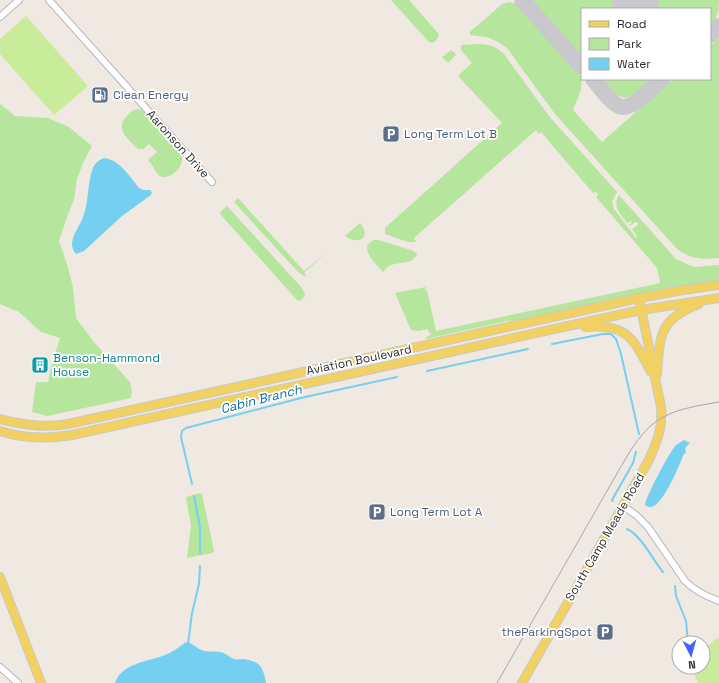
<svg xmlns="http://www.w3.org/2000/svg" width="719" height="683" viewBox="0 0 719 683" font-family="'Space Grotesk',sans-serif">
  <rect width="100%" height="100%" fill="#efe9e1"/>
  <!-- green -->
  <path fill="#b6e59e" d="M391,0H409L438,33C439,37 437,41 432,43L429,42Z
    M532,0H613L621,9H582V56Z
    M649,0H719C719,11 717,19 710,27V9H657Z
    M509,2L516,4L580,75C585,86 577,99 573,110L602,142L673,79H710V46L719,38V258C703,260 690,259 677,249L555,114L507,48L498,42L487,37L470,35V32L502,4Z
    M479,44C489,44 497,47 504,54L549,116L617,192L612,202L614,209L636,238L637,236L632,229L638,225V223L635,222L630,226L629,225L632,222L631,221L627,223C620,213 612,206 619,195L676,259L694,267L719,265V281L668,288L535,318L507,321L426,339L425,338L432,334L429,333L428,329L419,331L411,330L395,293L426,287L425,291L427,290L436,331L660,283L657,268L596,197L598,195L596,192L593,193L541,132L539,134L536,130L414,238L416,242H408L385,234V228L502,123L458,76L472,63L461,50V45Z
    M451,50L455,53L456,55L448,63L442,57Z
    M602,79H652L634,95L625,98L617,95Z
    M0,104L15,116L48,118L69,127L92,146L83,163L77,179L74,199L67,217L59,241L67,264L73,287L76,318L93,341L130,382L132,391L131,398L47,416L32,412L36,382H48L52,364L60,338L41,332L19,312L0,304Z
    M139,109L142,110L182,156C183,168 173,177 162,177C155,174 154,166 148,160L157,152L149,144L142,150L141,148L139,150C129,140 113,128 128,115C131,111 134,109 139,109Z
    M238,198L304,271L326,253L304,273L307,277L304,276L298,272L234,202Z
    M227,206L302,288L305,294L304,297L300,301L297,300L221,215L220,212Z
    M360,223C372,237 359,246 345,236Z
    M374,240H379L414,251L417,254V255L411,261L390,265L383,272C376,264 357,247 374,240Z
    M200,493L202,494L214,551L212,553L187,558L191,525L186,498V497Z"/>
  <!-- pitch -->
  <path fill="#c9ec9a" d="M26,16L88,86L54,115L0,54V39Z
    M719,638V683H698L694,674L696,667H703V651L714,640Z"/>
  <!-- water -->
  <path fill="#75cff0" d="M104,158C119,159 130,177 139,188L143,190H150L152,192L151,195L122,216L84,251L76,254C73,251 72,247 72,243C73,233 80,226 83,217C89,202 87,184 93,168C95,163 99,160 104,158Z
    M684,440L690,443L685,448L686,453L684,454C679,466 665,500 654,506C651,508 648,507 645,505C645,498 670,451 676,445C678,443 682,442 684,440Z
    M186,642C194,643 197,650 205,651C210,652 215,651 220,652C226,653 229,657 234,659C236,660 240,659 243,659C260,661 263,667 266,683H115C122,663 147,662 165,655C173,652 179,647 186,642Z"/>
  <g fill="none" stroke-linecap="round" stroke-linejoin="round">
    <!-- stream -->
    <path stroke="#75cff0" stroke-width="2" d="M552,344L603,334H611L616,339L621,354L639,434
      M427,371L528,349
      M192,484L181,437L182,431L186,428L305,397L397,377
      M194,496L200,527V553
      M613,501L612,500L633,463L636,452
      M627,529C642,536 652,559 663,572
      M675,586L676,596L686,621L688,643
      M188,644L192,613L199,584L200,566"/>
    <!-- taxiway -->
    <path stroke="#c9c8cc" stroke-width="16" d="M522,0L582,67
      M710,35L719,26
      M593,79C600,87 610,102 619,106C631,112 653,87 662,79"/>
    <!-- runway -->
    <path stroke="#c9c8cc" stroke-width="40" d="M632,0L640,9"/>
    <!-- minor casing -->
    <g stroke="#b4b7c1" stroke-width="8">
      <path id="minor" d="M49,0L212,182
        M0,17L19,0
        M623,506L636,515L648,527L685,581C695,591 705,596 719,601
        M0,667L18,683"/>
    </g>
    <!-- major casing -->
    <g stroke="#c9c9c9" stroke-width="10">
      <path id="major" d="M585,327C627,323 633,338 651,372
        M657,374C660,335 659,319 699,304
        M0,419C23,425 45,428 68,424L639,298L683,290L719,285
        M0,431C24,439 47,439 72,435L641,310L719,298
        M0,577L41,683
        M522,683L649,460C657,441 663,428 661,407L639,298"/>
    </g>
    <!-- minor -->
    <use href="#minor" stroke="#fff" stroke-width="6"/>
    <!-- major -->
    <use href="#major" stroke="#f2d163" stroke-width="8"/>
    <!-- tram -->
    <path stroke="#a3a6b8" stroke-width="1" d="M497,683L623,463C651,415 666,411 719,402"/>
  </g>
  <!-- icons -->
  <defs>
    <g id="fuel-square" transform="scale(0.9)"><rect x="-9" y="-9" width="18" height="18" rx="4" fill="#5c6f8a" stroke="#fff"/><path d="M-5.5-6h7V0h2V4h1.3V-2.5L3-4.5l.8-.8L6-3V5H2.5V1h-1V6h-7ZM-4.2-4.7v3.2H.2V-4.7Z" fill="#fff"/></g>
    <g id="parking-square" transform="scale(0.9)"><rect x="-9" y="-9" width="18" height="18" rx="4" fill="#5c6f8a" stroke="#fff"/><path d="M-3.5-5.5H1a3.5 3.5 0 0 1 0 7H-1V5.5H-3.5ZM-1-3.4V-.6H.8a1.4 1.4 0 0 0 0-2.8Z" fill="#fff"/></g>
    <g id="building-square" transform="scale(0.9)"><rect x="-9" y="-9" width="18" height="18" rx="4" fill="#0f9aa8" stroke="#fff"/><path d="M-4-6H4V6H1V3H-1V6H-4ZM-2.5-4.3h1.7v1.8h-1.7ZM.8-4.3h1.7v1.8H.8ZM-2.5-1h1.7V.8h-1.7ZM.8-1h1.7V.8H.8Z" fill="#fff"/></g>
  </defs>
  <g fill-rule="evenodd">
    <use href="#fuel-square" x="100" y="95"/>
    <use href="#parking-square" x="391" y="134"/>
    <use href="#building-square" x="40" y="365"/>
    <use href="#parking-square" x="377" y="512"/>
    <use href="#parking-square" x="605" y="632"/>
  </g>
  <g text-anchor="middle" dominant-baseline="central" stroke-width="3.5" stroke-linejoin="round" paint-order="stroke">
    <!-- service labels -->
    <g font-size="12" fill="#4e5e75" stroke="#fff" text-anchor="start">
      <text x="113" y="95">Clean Energy</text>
      <text x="404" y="134">Long Term Lot B</text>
      <text x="390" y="512">Long Term Lot A</text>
      <text x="592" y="632" text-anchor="end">theParkingSpot</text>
    </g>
    <!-- street labels -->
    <g font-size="12" fill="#2e2e2e" stroke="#fff">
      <text transform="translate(178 144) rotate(48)">Aaronson Drive</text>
      <text transform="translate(359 360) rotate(-12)">Aviation Boulevard</text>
      <text transform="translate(605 537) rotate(-60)">South Camp Meade Road</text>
    </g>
    <!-- culture labels -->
    <g font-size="12" fill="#0d838f" stroke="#fff" text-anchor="start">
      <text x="53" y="358">Benson-Hammond<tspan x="53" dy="14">House</tspan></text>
    </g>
    <!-- water labels -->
    <g font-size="13" font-style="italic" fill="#0d6fa3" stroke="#fff">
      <text transform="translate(261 399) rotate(-14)">Cabin Branch</text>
    </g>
  </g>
  <!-- legend -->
  <rect x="581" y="8" width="130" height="72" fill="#ffffff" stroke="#ababab"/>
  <rect x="589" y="21" width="20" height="6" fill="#f2d163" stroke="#ababab"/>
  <text x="617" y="28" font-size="12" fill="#2e2e2e">Road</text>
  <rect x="589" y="38" width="20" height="12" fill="#b6e59e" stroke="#ababab"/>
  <text x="617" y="48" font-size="12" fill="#2e2e2e">Park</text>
  <rect x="589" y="58" width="20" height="12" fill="#75cff0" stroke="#ababab"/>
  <text x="617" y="68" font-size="12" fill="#2e2e2e">Water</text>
  <!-- north arrow -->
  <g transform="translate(691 655) rotate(174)"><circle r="19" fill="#ffffff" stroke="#ababab"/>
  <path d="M0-3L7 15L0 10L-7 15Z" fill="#4264fb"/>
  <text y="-6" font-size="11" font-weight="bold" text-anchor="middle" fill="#2e2e2e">N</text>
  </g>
</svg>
